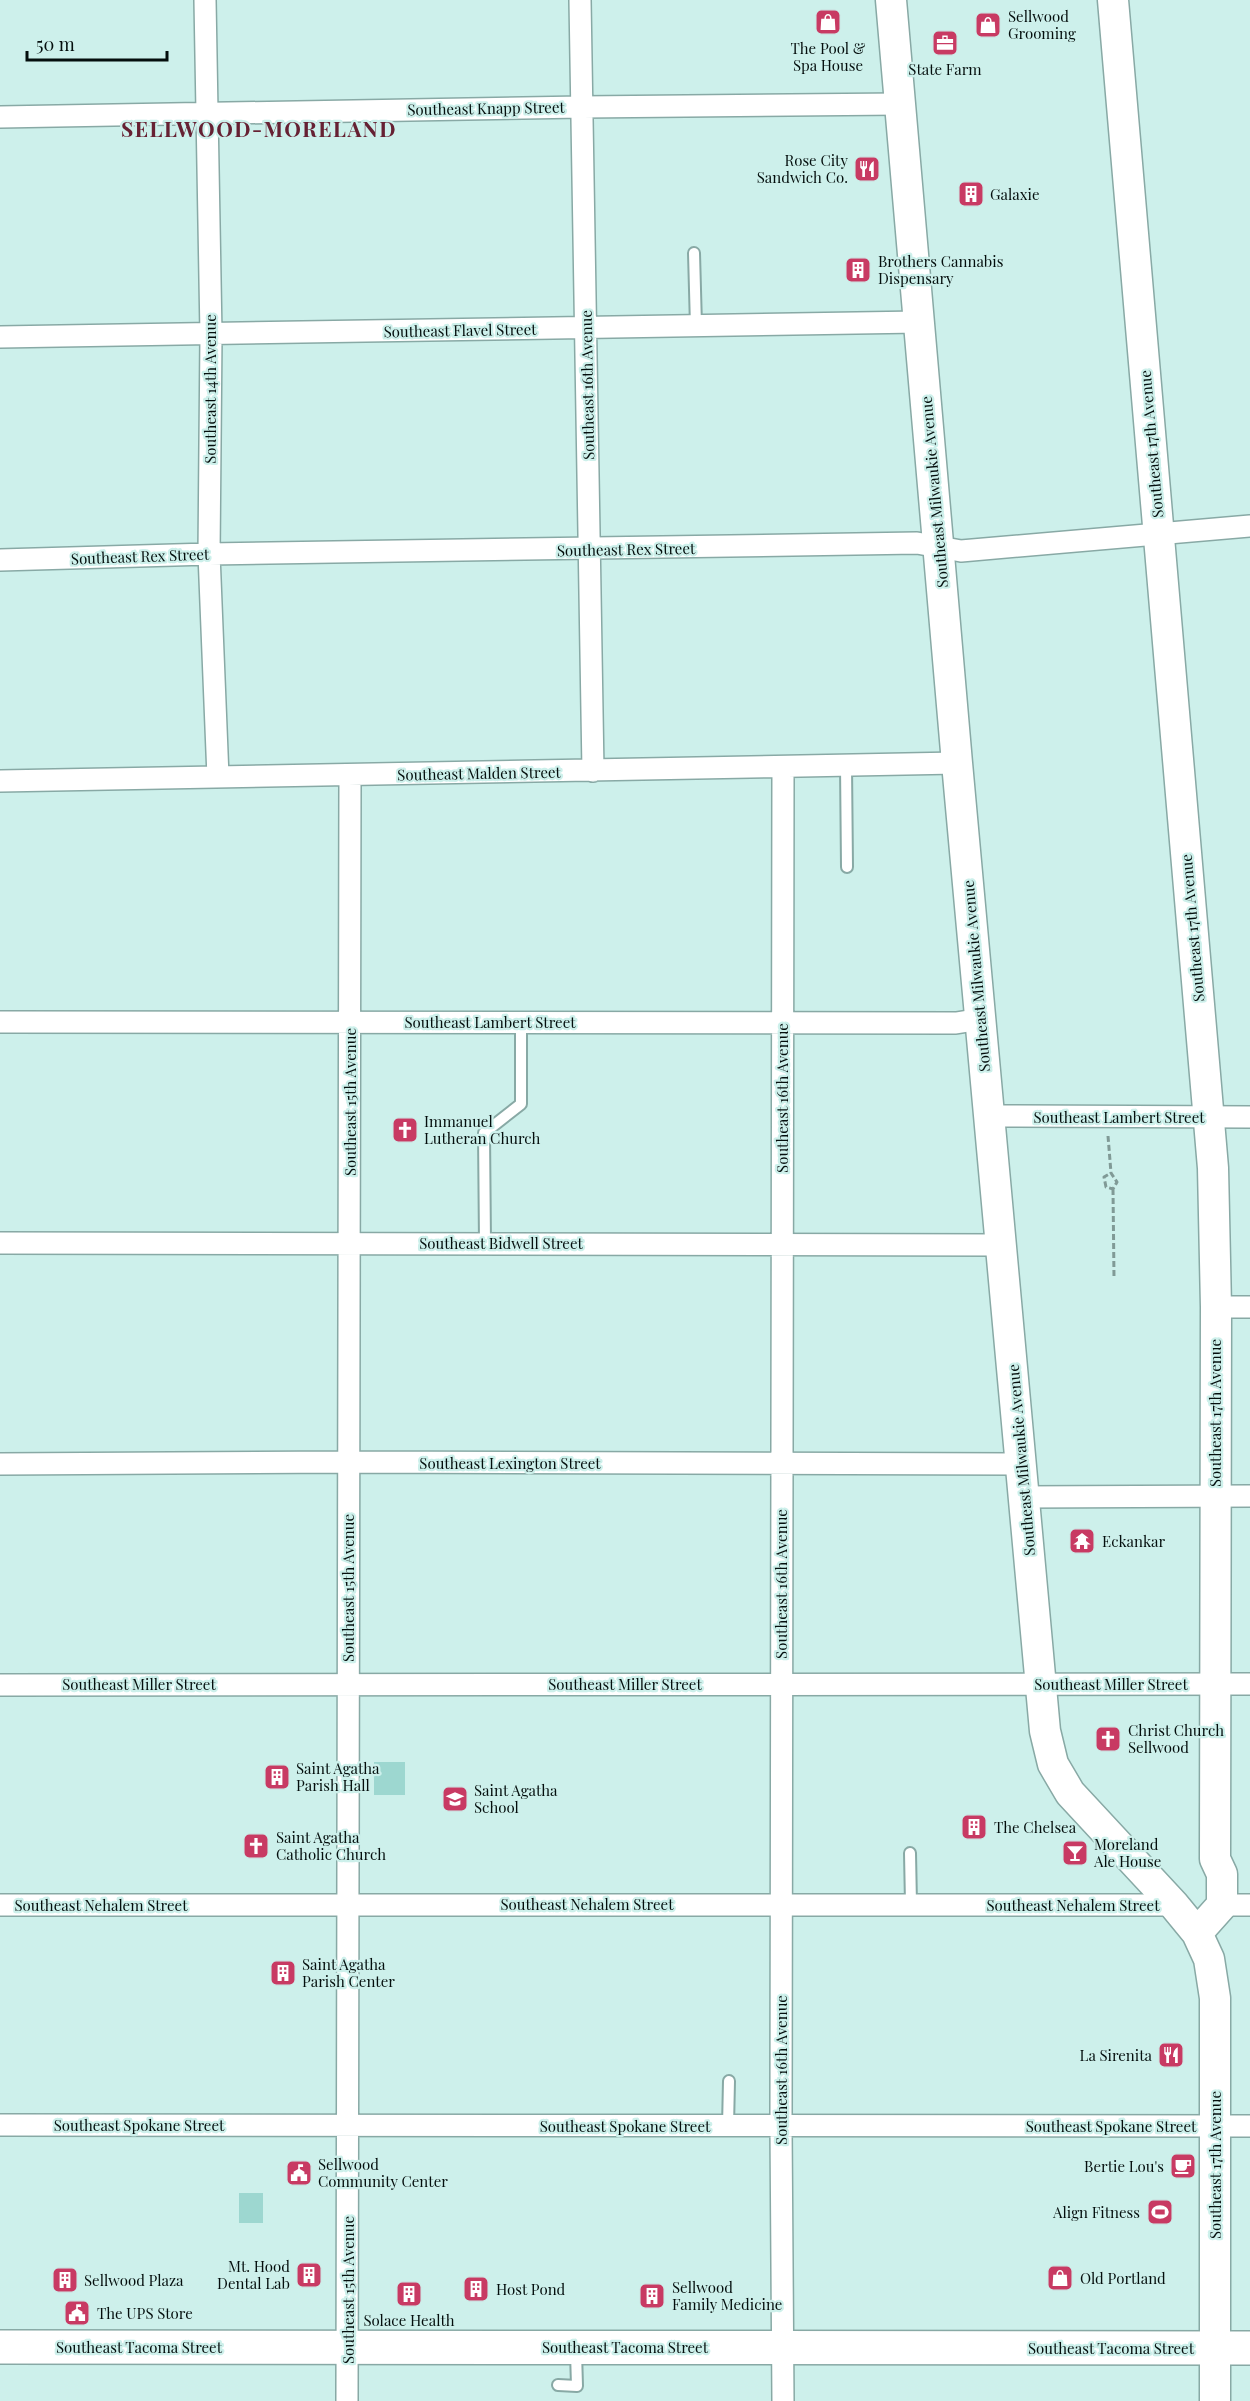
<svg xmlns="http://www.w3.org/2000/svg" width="1250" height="2401" viewBox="0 0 1250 2401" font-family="'Playfair Display',serif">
  <rect width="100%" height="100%" fill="#cdf0eb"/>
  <!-- park -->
  <path fill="#9dd7d0" d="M374,1762H405V1795H374Z
    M239,2193H263V2223H239Z"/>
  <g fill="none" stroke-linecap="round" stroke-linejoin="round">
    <!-- lane casing -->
    <g stroke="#88a9a5" stroke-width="14">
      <path id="lane" d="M694,253L696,326
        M846,766L847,867
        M485,1243L484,1133L521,1104V1022
        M910,1853L911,1904
        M728,2126L729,2081
        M558,2385L577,2386L576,2352"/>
    </g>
    <!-- street casing -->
    <g stroke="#88a9a5" stroke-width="24">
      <path id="street" d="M205,0L211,335L209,554L218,777
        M580,0L593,771
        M0,117L582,107L900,104
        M0,337L919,322
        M0,560L209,554L917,543L961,551L1250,526
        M0,781L957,763
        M0,1022L956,1023L981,1019
        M989,1116L1250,1117
        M0,1243L1001,1245
        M1216,1307H1250
        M0,1464L348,1462L1021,1464
        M1024,1497L1250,1496
        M0,1685L1250,1684
        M0,1905H1174
        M1222,1905H1250
        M0,2125L1250,2126
        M347,2401L350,775
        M783,2401L781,2127L783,768"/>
    </g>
    <!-- secondary casing -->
    <g stroke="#88a9a5" stroke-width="33">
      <path id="secondary" d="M891,0L957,763L1045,1731L1053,1764L1070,1793L1174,1905L1197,1933L1209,1959L1215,1998V2401
        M1113,0L1213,1168L1216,1307L1215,1859L1222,1874V1905L1197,1933"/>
    </g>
    <!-- primary casing -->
    <g stroke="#88a9a5" stroke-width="36">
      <path id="primary" d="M0,2347L1250,2348"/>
    </g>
    <!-- path -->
    <path stroke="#809a96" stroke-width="3" stroke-dasharray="6 3" stroke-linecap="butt" d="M1108,1136L1111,1173L1117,1182L1113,1189L1106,1187L1104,1177L1111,1173
      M1113,1189L1114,1278"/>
    <!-- lane -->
    <use href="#lane" stroke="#fff" stroke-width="10"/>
    <!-- street -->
    <use href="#street" stroke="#fff" stroke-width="21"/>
    <!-- secondary -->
    <use href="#secondary" stroke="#fff" stroke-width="30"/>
    <!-- primary -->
    <use href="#primary" stroke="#fff" stroke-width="33"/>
  </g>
  <!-- icons -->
  <defs>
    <g id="shop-square" transform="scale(1.35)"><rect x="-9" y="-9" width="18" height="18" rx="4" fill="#c83a63" stroke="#cdf0eb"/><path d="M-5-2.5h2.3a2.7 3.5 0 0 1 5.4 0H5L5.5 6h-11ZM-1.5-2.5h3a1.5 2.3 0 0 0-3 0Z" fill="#fff"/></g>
    <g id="office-square" transform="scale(1.35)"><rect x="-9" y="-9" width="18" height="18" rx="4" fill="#c83a63" stroke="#cdf0eb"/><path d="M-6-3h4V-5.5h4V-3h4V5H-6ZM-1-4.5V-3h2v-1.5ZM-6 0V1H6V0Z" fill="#fff"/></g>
    <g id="restaurant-square" transform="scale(1.35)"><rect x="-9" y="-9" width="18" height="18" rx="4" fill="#c83a63" stroke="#cdf0eb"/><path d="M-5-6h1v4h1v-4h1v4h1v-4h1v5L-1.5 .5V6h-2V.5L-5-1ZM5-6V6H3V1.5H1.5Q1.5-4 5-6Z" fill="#fff"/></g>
    <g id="building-square" transform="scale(1.35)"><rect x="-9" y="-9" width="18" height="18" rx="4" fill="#c83a63" stroke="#cdf0eb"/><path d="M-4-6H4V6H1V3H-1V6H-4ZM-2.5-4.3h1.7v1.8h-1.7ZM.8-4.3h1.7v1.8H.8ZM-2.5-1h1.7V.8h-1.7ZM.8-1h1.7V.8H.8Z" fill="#fff"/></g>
    <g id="church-square" transform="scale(1.35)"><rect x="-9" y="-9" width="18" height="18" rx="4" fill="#c83a63" stroke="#cdf0eb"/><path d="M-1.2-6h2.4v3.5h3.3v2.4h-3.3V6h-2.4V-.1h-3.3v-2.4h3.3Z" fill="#fff"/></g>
    <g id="temple-square" transform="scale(1.35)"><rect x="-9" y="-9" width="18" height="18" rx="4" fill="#c83a63" stroke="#cdf0eb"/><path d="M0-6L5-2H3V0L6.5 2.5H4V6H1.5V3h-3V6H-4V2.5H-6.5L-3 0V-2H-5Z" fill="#fff"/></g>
    <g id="school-square" transform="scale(1.35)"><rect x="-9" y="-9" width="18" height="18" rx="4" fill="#c83a63" stroke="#cdf0eb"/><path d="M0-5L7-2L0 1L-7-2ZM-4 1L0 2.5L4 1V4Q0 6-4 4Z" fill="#fff"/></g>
    <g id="bar-square" transform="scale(1.35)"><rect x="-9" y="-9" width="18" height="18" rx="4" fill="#c83a63" stroke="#cdf0eb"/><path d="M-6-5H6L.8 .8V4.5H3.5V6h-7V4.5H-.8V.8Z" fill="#fff"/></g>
    <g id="cafe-square" transform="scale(1.35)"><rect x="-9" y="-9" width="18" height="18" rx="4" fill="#c83a63" stroke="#cdf0eb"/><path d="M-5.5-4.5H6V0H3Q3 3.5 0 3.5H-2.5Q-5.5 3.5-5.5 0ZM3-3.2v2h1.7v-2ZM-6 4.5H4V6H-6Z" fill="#fff"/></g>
    <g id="civic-square" transform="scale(1.35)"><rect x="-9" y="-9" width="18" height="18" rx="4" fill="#c83a63" stroke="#cdf0eb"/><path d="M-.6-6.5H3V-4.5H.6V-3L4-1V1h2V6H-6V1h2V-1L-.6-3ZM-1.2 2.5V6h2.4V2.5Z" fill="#fff"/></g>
    <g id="stadium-square" transform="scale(1.35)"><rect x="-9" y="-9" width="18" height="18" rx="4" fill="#c83a63" stroke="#cdf0eb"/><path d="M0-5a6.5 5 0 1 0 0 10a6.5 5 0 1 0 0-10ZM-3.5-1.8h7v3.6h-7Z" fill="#fff"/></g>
  </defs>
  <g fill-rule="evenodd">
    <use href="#shop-square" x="828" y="22"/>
    <use href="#shop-square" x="988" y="25"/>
    <use href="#office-square" x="945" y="43"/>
    <use href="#restaurant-square" x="867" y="169"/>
    <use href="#building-square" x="971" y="194"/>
    <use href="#building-square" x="858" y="270"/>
    <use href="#church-square" x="405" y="1130"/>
    <use href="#temple-square" x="1082" y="1541"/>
    <use href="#church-square" x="1108" y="1739"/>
    <use href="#building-square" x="277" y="1777"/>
    <use href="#school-square" x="455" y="1799"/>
    <use href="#building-square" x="974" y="1827"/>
    <use href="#church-square" x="256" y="1846"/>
    <use href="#bar-square" x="1075" y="1853"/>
    <use href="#building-square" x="283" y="1973"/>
    <use href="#restaurant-square" x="1171" y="2055"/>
    <use href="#cafe-square" x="1183" y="2166"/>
    <use href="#civic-square" x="299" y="2173"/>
    <use href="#stadium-square" x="1160" y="2212"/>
    <use href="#building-square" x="309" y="2275"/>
    <use href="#shop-square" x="1060" y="2278"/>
    <use href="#building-square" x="65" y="2280"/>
    <use href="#building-square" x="476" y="2289"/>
    <use href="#building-square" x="409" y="2294"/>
    <use href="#building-square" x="652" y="2296"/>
    <use href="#civic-square" x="77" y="2313"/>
  </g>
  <g text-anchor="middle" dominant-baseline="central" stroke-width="4.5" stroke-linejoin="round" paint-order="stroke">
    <!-- poi labels -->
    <g font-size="15" fill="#040e0d" stroke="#cdf0eb" text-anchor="start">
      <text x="1008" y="16">Sellwood<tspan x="1008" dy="17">Grooming</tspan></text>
      <text x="828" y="48" text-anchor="middle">The Pool &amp;<tspan x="828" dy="17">Spa House</tspan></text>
      <text x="945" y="69" text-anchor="middle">State Farm</text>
      <text x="848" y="160" text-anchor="end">Rose City<tspan x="848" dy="17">Sandwich Co.</tspan></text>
      <text x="990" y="194">Galaxie</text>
      <text x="878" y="261">Brothers Cannabis<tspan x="878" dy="17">Dispensary</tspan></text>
      <text x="424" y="1121">Immanuel<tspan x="424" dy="17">Lutheran Church</tspan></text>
      <text x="1102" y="1541">Eckankar</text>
      <text x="1128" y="1730">Christ Church<tspan x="1128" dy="17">Sellwood</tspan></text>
      <text x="296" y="1768">Saint Agatha<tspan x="296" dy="17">Parish Hall</tspan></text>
      <text x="474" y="1790">Saint Agatha<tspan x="474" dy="17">School</tspan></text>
      <text x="994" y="1827">The Chelsea</text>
      <text x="276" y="1837">Saint Agatha<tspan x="276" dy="17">Catholic Church</tspan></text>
      <text x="1094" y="1844">Moreland<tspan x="1094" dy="17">Ale House</tspan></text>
      <text x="302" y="1964">Saint Agatha<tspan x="302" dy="17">Parish Center</tspan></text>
      <text x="1152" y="2055" text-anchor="end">La Sirenita</text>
      <text x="318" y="2164">Sellwood<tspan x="318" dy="17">Community Center</tspan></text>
      <text x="1164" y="2166" text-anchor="end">Bertie Lou's</text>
      <text x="1140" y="2212" text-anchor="end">Align Fitness</text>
      <text x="290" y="2266" text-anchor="end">Mt. Hood<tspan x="290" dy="17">Dental Lab</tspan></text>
      <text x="1080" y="2278">Old Portland</text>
      <text x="84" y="2280">Sellwood Plaza</text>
      <text x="672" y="2287">Sellwood<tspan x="672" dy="17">Family Medicine</tspan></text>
      <text x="496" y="2289">Host Pond</text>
      <text x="97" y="2313">The UPS Store</text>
      <text x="409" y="2320" text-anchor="middle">Solace Health</text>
    </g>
    <!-- street labels -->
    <g font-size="15" fill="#040e0d" stroke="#cdf0eb">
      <text transform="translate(486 108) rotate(-1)">Southeast Knapp Street</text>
      <text transform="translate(460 330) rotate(-1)">Southeast Flavel Street</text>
      <text transform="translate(587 385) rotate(-91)">Southeast 16th Avenue</text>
      <text transform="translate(210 389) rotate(-90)">Southeast 14th Avenue</text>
      <text transform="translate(1151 444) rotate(-95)">Southeast 17th Avenue</text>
      <text transform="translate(934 492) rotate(-95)">Southeast Milwaukie Avenue</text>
      <text transform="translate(626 549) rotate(-1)">Southeast Rex Street</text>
      <text transform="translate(140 556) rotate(-2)">Southeast Rex Street</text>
      <text transform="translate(479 773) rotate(-1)">Southeast Malden Street</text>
      <text transform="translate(1192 928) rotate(-95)">Southeast 17th Avenue</text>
      <text transform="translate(976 976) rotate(-95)">Southeast Milwaukie Avenue</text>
      <text x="490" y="1022">Southeast Lambert Street</text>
      <text transform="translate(782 1098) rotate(-90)">Southeast 16th Avenue</text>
      <text transform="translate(350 1102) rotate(-90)">Southeast 15th Avenue</text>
      <text x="1119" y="1117">Southeast Lambert Street</text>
      <text x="501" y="1243">Southeast Bidwell Street</text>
      <text transform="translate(1215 1413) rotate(-90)">Southeast 17th Avenue</text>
      <text transform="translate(1021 1460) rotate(-95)">Southeast Milwaukie Avenue</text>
      <text x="510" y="1463">Southeast Lexington Street</text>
      <text transform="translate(781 1584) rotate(-90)">Southeast 16th Avenue</text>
      <text transform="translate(348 1588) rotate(-90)">Southeast 15th Avenue</text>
      <text x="139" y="1684">Southeast Miller Street</text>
      <text x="625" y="1684">Southeast Miller Street</text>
      <text x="1111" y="1684">Southeast Miller Street</text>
      <text x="587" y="1904">Southeast Nehalem Street</text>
      <text x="101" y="1905">Southeast Nehalem Street</text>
      <text x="1073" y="1905">Southeast Nehalem Street</text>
      <text transform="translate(781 2070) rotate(-90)">Southeast 16th Avenue</text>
      <text x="139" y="2125">Southeast Spokane Street</text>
      <text x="625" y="2126">Southeast Spokane Street</text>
      <text x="1111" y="2126">Southeast Spokane Street</text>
      <text transform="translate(1215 2165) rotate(-90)">Southeast 17th Avenue</text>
      <text transform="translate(348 2290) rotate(-90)">Southeast 15th Avenue</text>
      <text x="139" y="2347">Southeast Tacoma Street</text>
      <text x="625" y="2347">Southeast Tacoma Street</text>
      <text x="1111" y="2348">Southeast Tacoma Street</text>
    </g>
    <!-- district labels -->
    <g font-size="21" font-weight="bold" letter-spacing="1.5" fill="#662133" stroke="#cdf0eb">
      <text x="259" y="128">SELLWOOD-MORELAND</text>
    </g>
  </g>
  <!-- scale -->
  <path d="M27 51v9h140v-9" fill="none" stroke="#040e0d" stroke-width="3"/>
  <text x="36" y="51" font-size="18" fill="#040e0d" stroke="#cdf0eb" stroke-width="4.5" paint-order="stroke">50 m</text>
</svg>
